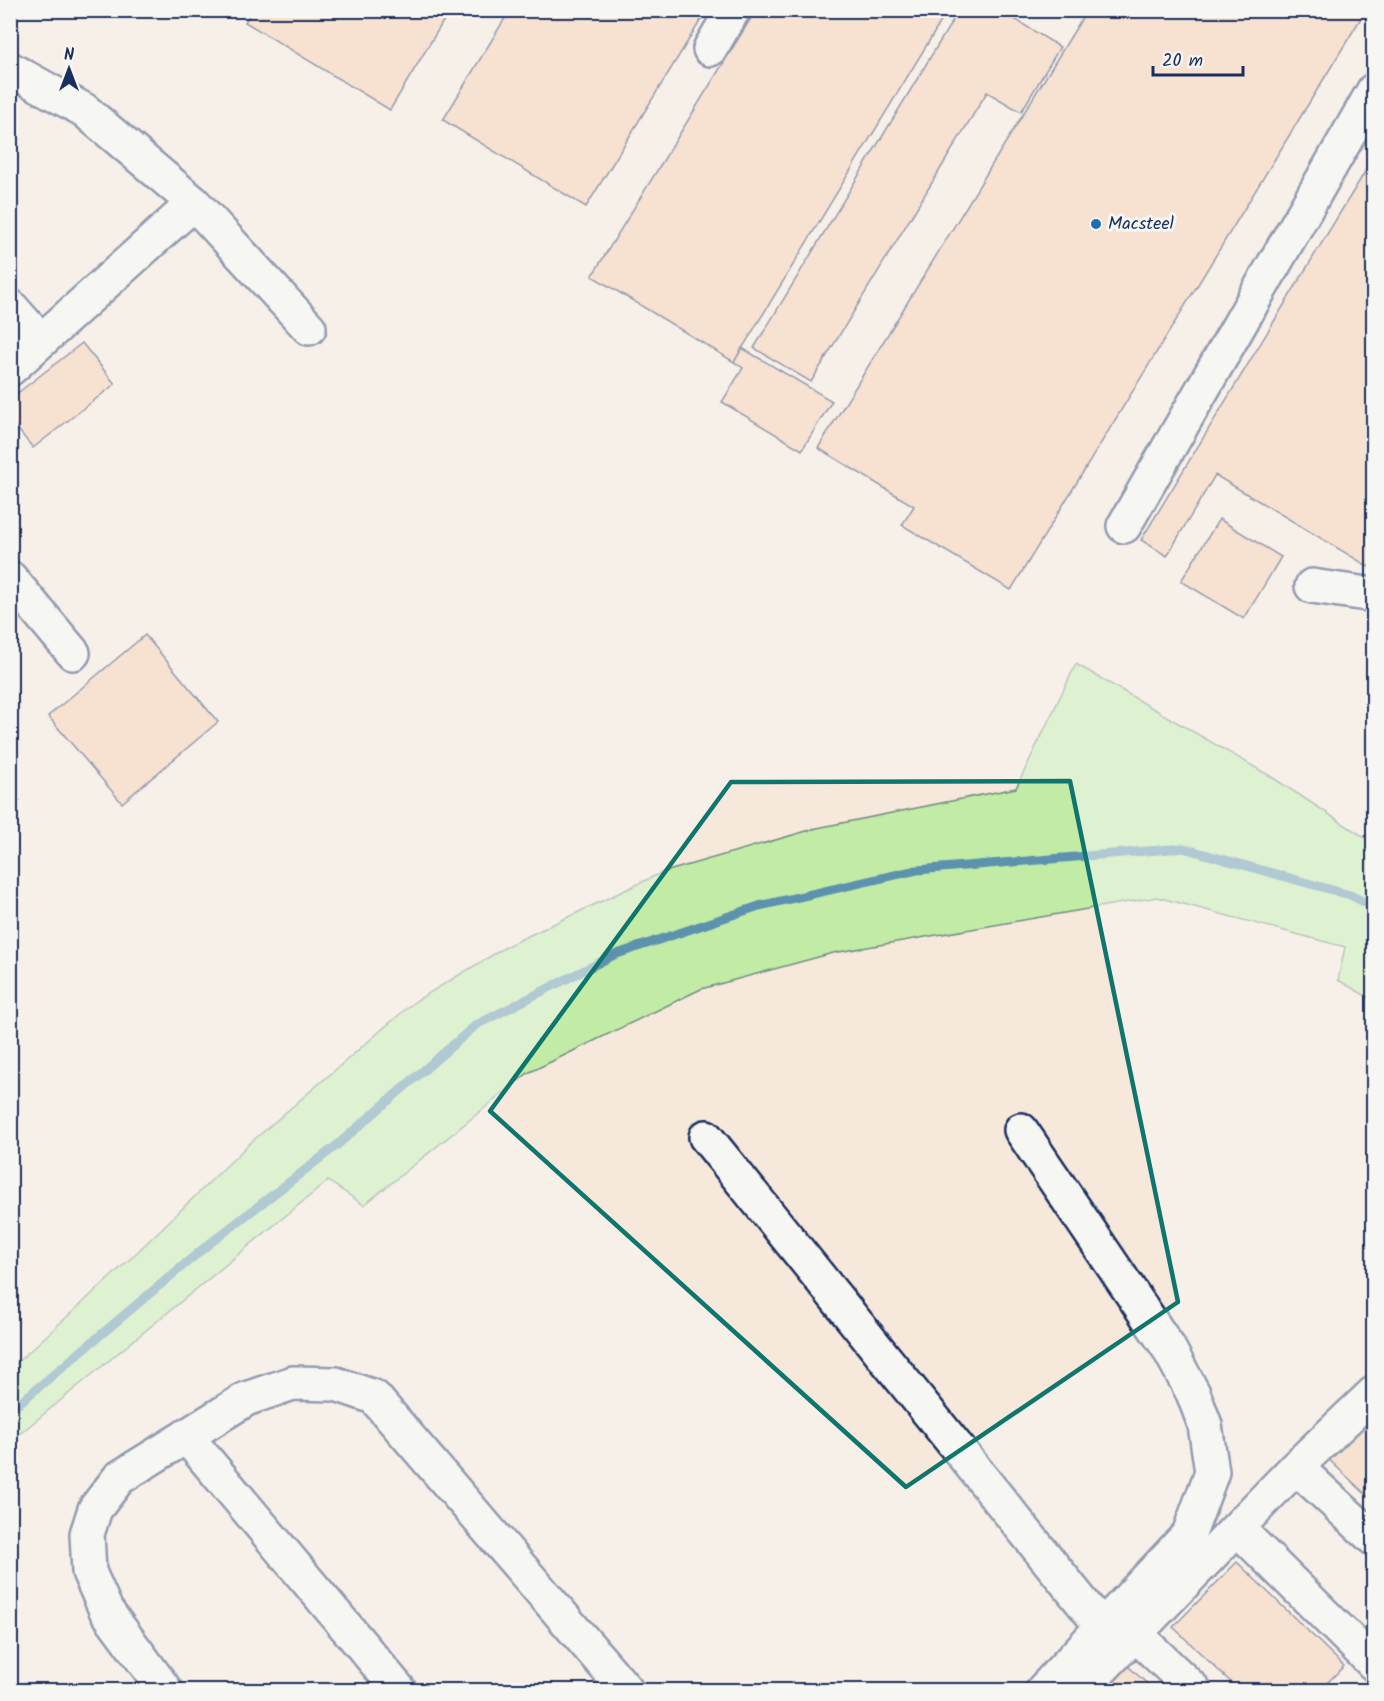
<svg xmlns="http://www.w3.org/2000/svg" width="1384" height="1701" viewBox="0 0 1384 1701" font-family="Kalam,sans-serif">
  <rect width="100%" height="100%" fill="#f6f6f2"/>
  <filter id="ink" filterUnits="userSpaceOnUse"><feTurbulence type="fractalNoise" baseFrequency=".0167" numOctaves="2"/><feDisplacementMap in="SourceGraphic" scale="12" xChannelSelector="R" yChannelSelector="G"/><feConvolveMatrix kernelMatrix="1 2 1 2 8 2 1 2 1" color-interpolation-filters="sRGB"/></filter>
  <g filter="url(#ink)">
    <!-- built -->
    <path fill="#f7e8dc" d="M11,11H1373V1690H11Z"/>
    <!-- green -->
    <path fill="#c2eba6" stroke="#6e8d82" stroke-width="1.5" d="M1076,664L1270,776L1373,843V1000L1338,980L1345,947L1157,897L833,953L701,989L528,1073L364,1205L328,1181L11,1441V1368L128,1261L249,1144L414,1002L509,945L661,873L817,828L1016,788Z"/>
    <g fill="none" stroke-linecap="round" stroke-linejoin="round">
      <!-- stream -->
      <path stroke="#5b92ae" stroke-width="9" d="M10,1411L204,1248L336,1146L476,1025L614,955L759,906L917,870L1183,848L1350,895L1374,907"/>
    </g>
    <!-- building -->
    <path fill="#f8c8a8" stroke="#1b2f5e" stroke-width="1.5" d="M252,10H450L390,110L245,22Z
      M510,10H707L586,207L443,120Z
      M756,10H948L734,362L592,276Z
      M959,10H1000L1060,47L1021,112L987,92L811,382L754,348Z
      M1087,10H1366L1011,590L902,525L914,506L818,448Z
      M1374,157V570L1215,475L1167,556L1141,540Z
      M82,343L115,384L33,448L10,420V399Z
      M742,348L832,401L802,450L722,402L743,368L734,362Z
      M1219,519L1281,557L1244,619L1181,581Z
      M145,635L218,722L122,803L48,716Z
      M10,789L20,801L10,809Z
      M1374,1411V1502L1325,1456Z
      M1237,1562L1344,1666L1320,1690H1239L1173,1627Z
      M1127,1665L1154,1690H1103Z"/>
    <g fill="none" stroke-linecap="round" stroke-linejoin="round">
      <!-- minor casing -->
      <g stroke="#1b2f5e" stroke-width="38">
        <path id="minor" d="M710,49L733,10
          M10,69L84,110L194,203
          M10,306L41,341
          M10,369L194,203L309,328
          M1124,526L1374,90
          M10,578L73,653
          M1312,586L1374,595
          M1021,1130L1168,1347L1193,1393L1205,1425L1212,1472L1189,1534L1043,1690
          M706,1137L1103,1628
          M186,1436L399,1690
          M1296,1467L1374,1539
          M1237,1528L1374,1664
          M1136,1635L1194,1690
          M165,1690L106,1610L89,1572L87,1534L95,1509L119,1478L246,1399L293,1383L336,1384L374,1397L626,1690
          M1081,1690L1296,1467L1374,1393"/>
      </g>
      <!-- minor -->
      <use href="#minor" stroke="#f6f6f2" stroke-width="33"/>
    </g>
  </g>
  <!-- marked area -->
  <path d="M0 0H1384V1701H0ZM1070,781L1178,1302L906,1487L490,1111L731,782Z" fill="#f6f6f2" fill-opacity=".55" fill-rule="evenodd"/>
  <path fill="none" stroke="#0f766e" stroke-width="4.5" stroke-linejoin="round" d="M1070,781L1178,1302L906,1487L490,1111L731,782Z"/>
  <!-- markers -->
  <circle fill="#1f6fb2" stroke="#f6f6f2" stroke-width="2" cx="1096" cy="224" r="6"/>
  <g text-anchor="middle" dominant-baseline="central" stroke-width="6" stroke-linejoin="round" paint-order="stroke">
    <!-- poi labels -->
    <g font-size="18" fill="#1b2f5e" stroke="#f6f6f2" text-anchor="start">
      <text x="1108" y="224">Macsteel</text>
    </g>
  </g>
  <!-- margin -->
  <rect width="1384" height="1701" fill="none" stroke="#f6f6f2" stroke-width="36"/>
  <rect x="18" y="18" width="1348" height="1665" fill="none" stroke="#1b2f5e" stroke-width="2" filter="url(#ink)"/>
  <!-- north arrow -->
  <g transform="translate(69 69)" stroke="#f6f6f2" stroke-width="4.5" paint-order="stroke">
  <path d="M0-4.5L10 22L0 15L-10 22Z" fill="#1b2f5e"/>
  <text y="-9" font-size="16" font-weight="bold" text-anchor="middle" fill="#1b2f5e">N</text>
  </g>
  <!-- scale -->
  <path d="M1153 66v9h90v-9" fill="none" stroke="#1b2f5e" stroke-width="3"/>
  <text x="1162" y="66" font-size="18" fill="#1b2f5e" stroke="#f6f6f2" stroke-width="4.5" paint-order="stroke">20 m</text>
</svg>
